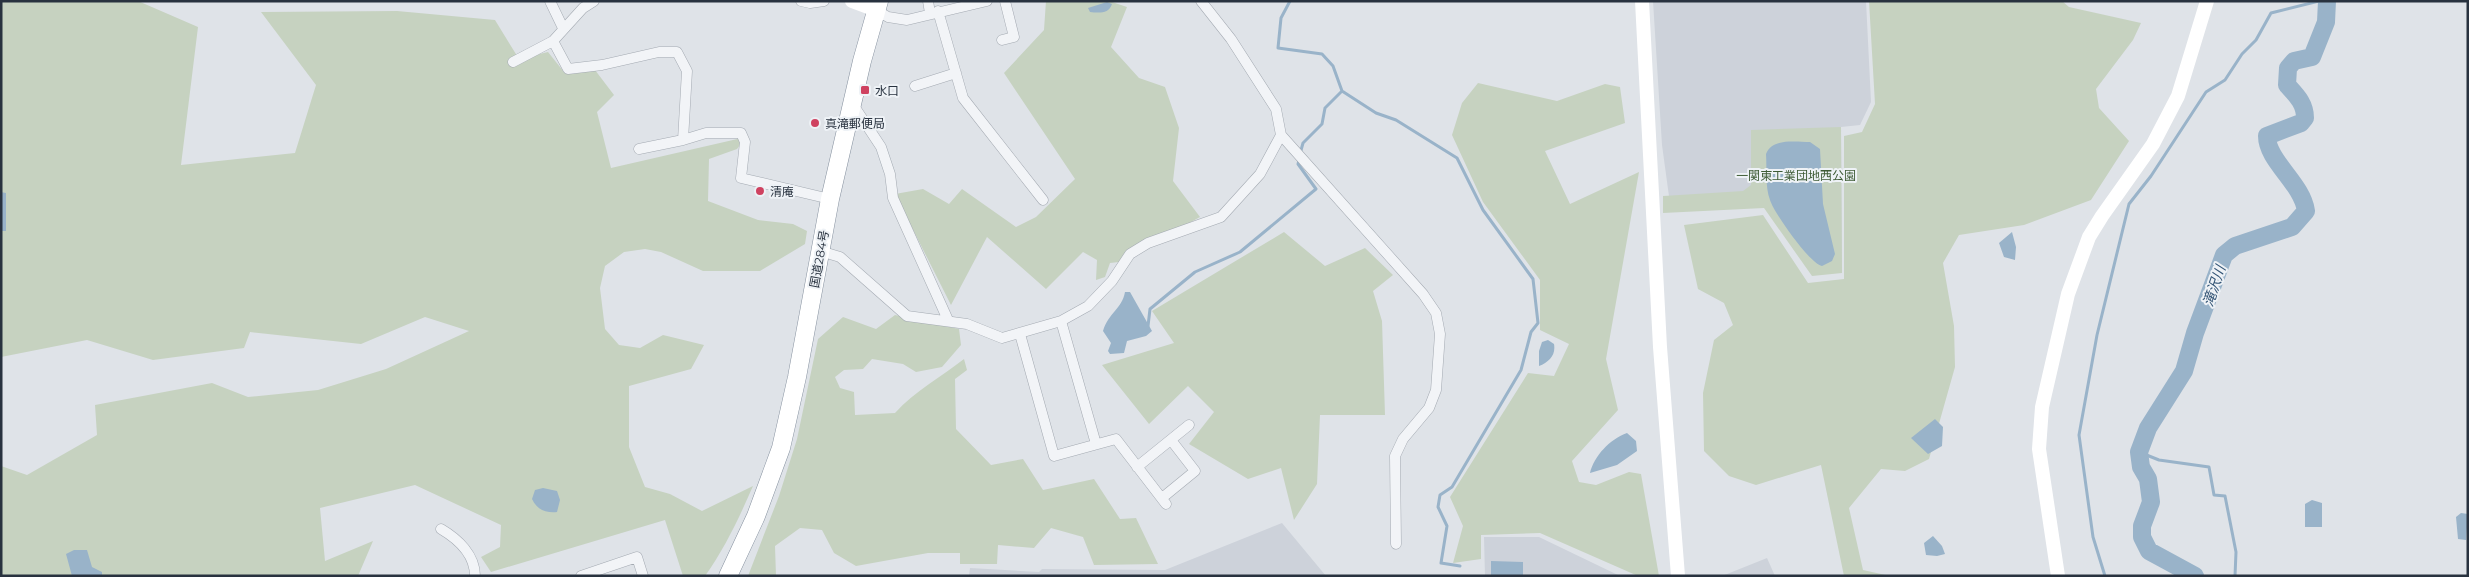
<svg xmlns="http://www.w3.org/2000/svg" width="2469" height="577" viewBox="0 0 2469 577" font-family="Montserrat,'Noto Sans JP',sans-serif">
  <rect width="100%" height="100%" fill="#dfe3e8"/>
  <!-- built -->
  <path fill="#cdd2da" d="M1653,1H1866L1871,102L1860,125L1841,127L1842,273L1767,206L1671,211L1662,145Z
    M1282,523L1326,576H969L970,568L1039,572L1042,569L1165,570Z
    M1484,537H1539L1620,576H1485Z
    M1767,558L1775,576H1722Z"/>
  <!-- green -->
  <path fill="#c6d2c0" d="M1,1H138L198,27L181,165L295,153L316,85L261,12L397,11L495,20L519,59L548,52L564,72L595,70L614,95L597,112L611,168L746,137L737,149L709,159L708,201L758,220L793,224L807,231L805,244L760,271H703L661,252L645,249L624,252L605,266L600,288L605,329L619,345L640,348L663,335L704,345L691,369L629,386V447L645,487L670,494L702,511L753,486C739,518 725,548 705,576H683L665,520L491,572L481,557L500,547L501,525L415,485L320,508L325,561L373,541L358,576H1V466L27,475L97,435L95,405L212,383L248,397L318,390L386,369L469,331L425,317L361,344L250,332L244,348L153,360L87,340L1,357Z
    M1046,1H1109L1127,7L1111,47L1139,78L1165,87L1179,128L1173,181L1200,217L1119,262L1110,263L1105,277L1096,280L1097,260L1083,252L1046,289L987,237L951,305L895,194L923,189L949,204L962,189L1016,227L1036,217L1075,179L1004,73L1044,30Z
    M1869,1H2062L2069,7L2141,23L2133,40L2096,89L2099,108L2129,141L2091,200L2024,225L1959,235L1943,263L1954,326L1955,367L1929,459L1905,471L1881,469L1849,508L1863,570L1890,576H1844L1821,465L1756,485L1729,476L1704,451L1703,393L1714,340L1733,325L1724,303L1698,289L1684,225L1763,215L1808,283L1844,279V136L1862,132L1875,104Z
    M1478,83L1557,101L1605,84L1620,87L1625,123L1545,151L1570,204L1639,172L1606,359L1618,410L1572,461L1579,482L1596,485L1629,472L1641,474L1659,576H1638L1540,533L1481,535V559L1453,563L1463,526L1450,497L1528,373L1554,376L1569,344L1540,330V280L1483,202L1452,135L1462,103Z
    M1841,127L1842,273L1812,276L1764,208L1663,213V196L1743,191L1751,185V130Z
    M1284,232L1325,266L1365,248L1393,275L1373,291L1382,321L1385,415H1320L1317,484L1294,520L1281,468L1248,479L1189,444L1214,412L1188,386L1149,424L1102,365L1174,343L1152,311Z
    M895,315L959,329L961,345L942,367L916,372L903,364L872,359L863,369L844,370L835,377L840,388L854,392L855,415L895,413C915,391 941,377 964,359L967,370L955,379L956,429L991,465L1023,459L1043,490L1094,479L1120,519L1136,518L1158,564L1094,565L1083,537L1051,528L1034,548L998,545L997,564H960V553H928L856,566L834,553L822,530L800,528L775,546L776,576H748L779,496L797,439L818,339L843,317L876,329Z"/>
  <!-- water -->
  <path fill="#99b3c9" d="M1107,2L1112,4C1109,14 1099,13 1090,12L1088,8Z
    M1810,142L1820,149L1823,204L1835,254L1832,261L1822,266C1810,264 1774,213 1770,200C1765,187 1767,168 1766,154C1772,138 1795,142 1810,142Z
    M1,192L6,193V231H1Z
    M2012,232L2016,247L2015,260L2004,257L1999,243Z
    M1125,292H1130L1152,331L1146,336L1127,341L1124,353L1110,354L1108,351L1111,343L1103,331C1109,312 1122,309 1125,292Z
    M1548,340L1554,344C1556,355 1549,362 1539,366V351L1542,342Z
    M1935,419L1943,427L1942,446L1928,454L1911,438Z
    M1627,433L1636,441L1637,451L1617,465L1590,473C1594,456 1610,439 1627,433Z
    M543,488L557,491L560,500L557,512C546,513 537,510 532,499L535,490Z
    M2312,500L2322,503V527H2305V504Z
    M2461,513L2468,514L2466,540L2458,539L2456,517Z
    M1933,536L1942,546L1945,554L1937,556L1926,555L1924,543Z
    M74,550H87L92,567L102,572V576H72L66,554Z
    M1491,561L1523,562V576H1491Z"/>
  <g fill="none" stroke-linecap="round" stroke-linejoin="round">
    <!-- stream -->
    <path stroke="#99b3c9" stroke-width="3" d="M1290,1L1281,18L1278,48L1322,54L1333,66L1342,91L1376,113L1396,120L1457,158L1483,210L1533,279L1538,323L1531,332L1521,370L1452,487L1440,495L1438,507L1447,526L1441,563L1460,566
      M1300,154L1303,143L1322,124L1325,108L1342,91
      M1148,326L1150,309L1195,272L1240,252L1316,189L1298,164L1299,160
      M2139,452L2159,460L2209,467L2214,495L2225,496L2236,552L2235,576
      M2105,576L2093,537L2079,435L2097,335L2129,204L2151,176L2206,92L2225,80L2242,54L2256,40L2271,13L2319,1"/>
    <!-- river -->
    <path stroke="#99b3c9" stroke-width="18" d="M2195,576L2149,551L2142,537V526L2151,502L2148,479L2141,467L2139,452L2148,428L2184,371L2195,333L2224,255L2235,246L2292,227L2306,211C2302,183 2267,161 2267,136L2301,123L2305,118C2305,103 2296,95 2287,85L2288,68L2294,61L2312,57L2326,22L2327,1"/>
    <!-- street casing -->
    <g stroke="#a4aab2" stroke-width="11">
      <path id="street" d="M550,1L563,28
        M801,1L810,3L824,1
        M928,1L930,13
        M876,10L888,17L907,20L987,1
        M938,11L963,98L1043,200
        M1002,40L1014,37L1005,1
        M553,41L568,69L602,65L659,52H677L687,71L683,140L706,133H741L745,142L741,178L830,199
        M513,62L553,41L583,8L594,1
        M915,86L956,73
        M852,103L881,147L890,174L893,198L948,320
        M1281,135L1423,294L1436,313L1440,334L1436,390L1429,408L1403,439L1395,456L1396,544
        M639,149L683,140
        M820,251L840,257L907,316L967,324L1002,338L1061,321L1088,306L1112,281L1130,254L1148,243L1221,217L1260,174L1281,135L1276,109L1231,39L1201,1
        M1061,321L1096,444
        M1020,334L1054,456L1116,439L1166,504
        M1137,467L1189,425
        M1162,498L1195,471L1171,440
        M441,529C458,539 475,555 475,576
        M581,576L637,557L643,576"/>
    </g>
    <!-- highway casing -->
    <g stroke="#86919f" stroke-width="19">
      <path id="highway" d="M728,576L756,516L781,448L797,377L830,199L862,61L879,1"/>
    </g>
    <!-- street -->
    <use href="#street" stroke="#f2f4f7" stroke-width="10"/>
    <!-- secondary -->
    <path stroke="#fff" stroke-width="14" d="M852,1L876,10
      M1642,1L1660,347L1678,576
      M2058,576L2039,449L2042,407L2068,294L2089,237L2102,216L2153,144L2178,96L2207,1"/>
    <!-- highway -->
    <use href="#highway" stroke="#fff" stroke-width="18"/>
  </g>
  <!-- markers -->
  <g fill="#cf4260" stroke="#eef2f6" stroke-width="2">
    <rect x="860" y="85" width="10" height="10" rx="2.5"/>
    <circle cx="815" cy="123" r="5"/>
    <circle cx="760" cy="191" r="5"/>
  </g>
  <g text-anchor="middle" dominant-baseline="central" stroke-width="4" stroke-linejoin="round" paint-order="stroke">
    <!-- poi labels -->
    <g font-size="12" fill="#28323f" stroke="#eef2f6" text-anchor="start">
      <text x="875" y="90">水口</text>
      <text x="825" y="123">真滝郵便局</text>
      <text x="770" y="191">清庵</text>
    </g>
    <!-- park labels -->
    <g font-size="12" fill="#3e5b35" stroke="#eef2f6">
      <text x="1796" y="175">一関東工業団地西公園</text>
    </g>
    <!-- street labels -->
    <g font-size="12" fill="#28323f" stroke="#eef2f6">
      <text transform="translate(819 259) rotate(-80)">国道284号</text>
    </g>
    <!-- water labels -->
    <g font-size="14" font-style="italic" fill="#315374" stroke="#eef2f6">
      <text transform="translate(2214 286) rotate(-71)">滝沢川</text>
    </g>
  </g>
  <!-- border -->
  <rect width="2469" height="577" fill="none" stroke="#28323f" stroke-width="5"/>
</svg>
